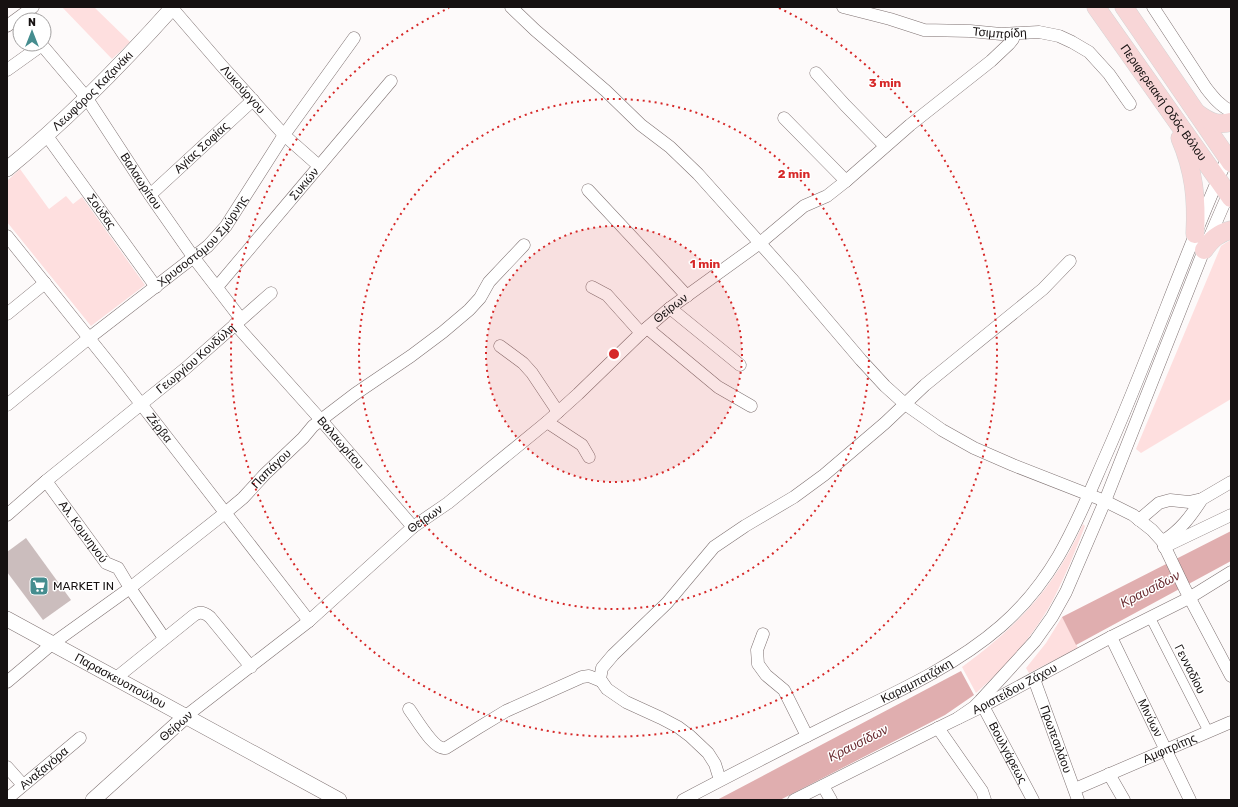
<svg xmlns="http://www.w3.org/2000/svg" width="1238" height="807" viewBox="0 0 1238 807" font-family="Rubik,sans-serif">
  <rect width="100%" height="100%" fill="#fdfafa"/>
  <!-- green -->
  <path fill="#fedfdf" d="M62,7H94L130,42L112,59Z
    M20,169L49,209L66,196L73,204L82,197L145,285L91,326L7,222V181Z
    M1231,240V399L1141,453L1136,449L1221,246L1227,242Z
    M1083,524L1085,526C1076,549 1067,572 1056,594C1037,632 1008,665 976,693L962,667C1017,627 1055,587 1083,524Z
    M1062,617L1078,648L1029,673L1026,668L1046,643Z"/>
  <!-- water -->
  <path fill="#e0aeaf" d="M1231,531V561L1076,645L1062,617Z
    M961,671L974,695L945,715L780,800H717Z"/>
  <!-- building -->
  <path fill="#cbbdbd" d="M26,538L71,600L43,620L7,572V552Z"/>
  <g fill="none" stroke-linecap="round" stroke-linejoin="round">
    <!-- pedestrian casing -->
    <g stroke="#7f7272" stroke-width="10">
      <path id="pedestrian" d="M1150,617L1208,731"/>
    </g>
    <!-- minor casing -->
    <g stroke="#7f7272" stroke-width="13">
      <g id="minor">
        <path d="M511,7L535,30L606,91L641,125L670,147L698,174L792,279L861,360L885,386L905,404L942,430L974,448L1013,465L1105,501L1133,515L1152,530L1162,541L1185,589L1231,676"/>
        <path id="s1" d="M843,7L890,19L924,30L970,31L1001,34L1039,32L1059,36L1072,42L1089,52L1109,74L1130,104"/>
        <path d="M1153,7L1206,88C1213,97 1220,106 1231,111"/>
        <path id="s2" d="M172,8L222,66L284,135L319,166"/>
        <path d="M7,26L33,7"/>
        <path id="s3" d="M41,44L86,97L150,195L194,258L241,319"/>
        <path d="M7,70L42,45"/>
        <path d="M816,73L845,105L885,146"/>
        <path d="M784,118L846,181"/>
        <path id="s4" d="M47,136L156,287"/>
        <path d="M588,190L687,296"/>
        <path id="s5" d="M150,195L253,100"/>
        <path id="s6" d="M7,236L117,373L309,621"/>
        <path id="s7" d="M217,287L391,81"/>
        <path d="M592,287L607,295L641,333"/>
        <path d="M670,308L740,365"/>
        <path d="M7,314L45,283"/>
        <path id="s8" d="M235,324L321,420L413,527"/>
        <path d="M647,328L718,387L751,406"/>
        <path d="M500,346L523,363L532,373L558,412"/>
        <path id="s9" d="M7,405L89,338L208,246L226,226L284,135L354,38"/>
        <path d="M547,422L582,445L589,457"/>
        <path id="s10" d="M46,481L106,563L118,568L130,588L164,638"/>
        <path id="s11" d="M7,515L46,481L186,368L271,293"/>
        <path d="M1139,520L1159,503L1170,500L1189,502L1202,499L1231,482"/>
        <path d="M1163,541C1180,531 1191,516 1202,499"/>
        <path d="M1164,547L1231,515"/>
        <path d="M763,634L757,650L758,664L766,675L784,690L807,736"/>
        <path id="s12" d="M1111,637L1190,800"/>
        <path d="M116,678L193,616C199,611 204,612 210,617L251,667"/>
        <path id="s13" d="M1034,679L1078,800"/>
        <path id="s14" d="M7,682L52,644L130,588L225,513L243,498L265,474L303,438L313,426L355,394L411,356L443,332L469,310L480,298L489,282L524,245"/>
        <path id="s15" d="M983,706L1033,800"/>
        <path d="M409,709C416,718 434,751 446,748L478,728L506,711L582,677L589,676L601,681"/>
        <path id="s16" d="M186,716L309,621L413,527L448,503L547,422L578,394L641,333L670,308L760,243L804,206L827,196L846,181L910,125L991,61L1009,44L1013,39L1014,34"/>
        <path d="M958,718L974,707L980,701L1035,641L1052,617L1066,592L1105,501L1204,250L1230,190"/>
        <path d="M938,728L982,791L985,800"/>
        <path d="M7,767L23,785"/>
        <path d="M1109,774L1124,800"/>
        <path d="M720,780L715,764L708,753L690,736L678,727L661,718L626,702L607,689L600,679L602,668L613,655L667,603L714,547L745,526L794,497L824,475L885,423L925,385L1043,289L1070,261"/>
        <path d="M823,786L831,800"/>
        <path id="s17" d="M1075,789L1231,722"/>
        <path id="s18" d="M7,799L80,738"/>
        <path id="s19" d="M683,800C736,772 789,745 843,718C897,692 955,666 1001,626C1057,577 1077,521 1106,455C1150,356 1185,252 1230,152"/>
        <path id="s20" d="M794,800L938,728L983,706L1111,637L1189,598L1231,572"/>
      </g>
    </g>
    <!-- tertiary casing -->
    <g stroke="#7f7272" stroke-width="16">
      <g id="tertiary">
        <path id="s21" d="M7,169C66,121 122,64 173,7"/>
        <path id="s22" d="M7,619L339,800"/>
        <path d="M93,800L186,716"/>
      </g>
    </g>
    <!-- primary casing -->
    <g stroke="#d5d4d4" stroke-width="19">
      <g id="primary">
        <path id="s23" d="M1096,7L1231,198"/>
        <path d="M1124,7L1231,163"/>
        <path d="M1197,113C1208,121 1217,126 1231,122"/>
        <path d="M1180,138C1194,171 1197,199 1195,234"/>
        <path d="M1204,250C1211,240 1218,233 1231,230"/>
      </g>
    </g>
    <!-- pedestrian -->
    <use href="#pedestrian" stroke="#fff" stroke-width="9"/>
    <!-- minor -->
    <use href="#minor" stroke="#fff" stroke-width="12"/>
    <!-- tertiary -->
    <use href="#tertiary" stroke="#fff" stroke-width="15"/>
    <!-- primary -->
    <use href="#primary" stroke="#f8d6d7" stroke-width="18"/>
  </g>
  <!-- distance rings -->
  <circle cx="614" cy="354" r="128" fill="#d62828" fill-opacity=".12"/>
  <g fill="none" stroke="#d62828" stroke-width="2" stroke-dasharray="2 4">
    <circle cx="614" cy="354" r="128"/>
    <circle cx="614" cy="354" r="255"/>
    <path d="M779 8A383 383 0 1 1 449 8"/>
  </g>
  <!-- icons -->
  <defs>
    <g id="supermarket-square" transform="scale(1)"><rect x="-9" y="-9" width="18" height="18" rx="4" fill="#458d8f" stroke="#fff"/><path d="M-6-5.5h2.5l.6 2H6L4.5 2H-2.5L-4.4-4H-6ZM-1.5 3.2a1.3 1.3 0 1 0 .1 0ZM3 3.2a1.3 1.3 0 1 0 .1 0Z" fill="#fff"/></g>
  </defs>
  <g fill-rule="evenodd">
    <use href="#supermarket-square" x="39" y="586"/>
  </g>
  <g text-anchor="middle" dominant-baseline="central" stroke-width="3" stroke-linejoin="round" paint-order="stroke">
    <!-- street labels -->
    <g font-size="12" fill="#161111" stroke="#fff">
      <text stroke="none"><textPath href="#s1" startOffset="160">Τσιμπρίδη</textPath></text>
      <text stroke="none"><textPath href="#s2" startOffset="108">Λυκούργου</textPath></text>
      <text stroke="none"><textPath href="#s21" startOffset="116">Λεωφόρος Καζανάκι</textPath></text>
      <text stroke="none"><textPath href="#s23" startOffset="117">Περιφερειακή Οδός Βόλου</textPath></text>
      <text stroke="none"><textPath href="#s5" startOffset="70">Αγίας Σοφίας</textPath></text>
      <text stroke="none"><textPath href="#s3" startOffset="170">Βαλαωρίτου</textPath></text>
      <text stroke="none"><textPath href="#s7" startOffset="135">Συκιών</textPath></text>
      <text stroke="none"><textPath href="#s4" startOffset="93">Σούδας</textPath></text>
      <text stroke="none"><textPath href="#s9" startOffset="256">Χρυσοστόμου Σμύρνης</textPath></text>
      <text stroke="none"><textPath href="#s16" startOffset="634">Θείρων</textPath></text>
      <text stroke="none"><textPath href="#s11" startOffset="245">Γεωργίου Κονδύλη</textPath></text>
      <text stroke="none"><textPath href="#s6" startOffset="245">Ζέρβα</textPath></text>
      <text stroke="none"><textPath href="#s8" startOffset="159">Βαλαωρίτου</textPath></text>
      <text stroke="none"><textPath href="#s14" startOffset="340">Παπάγου</textPath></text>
      <text stroke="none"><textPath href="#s16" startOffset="310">Θείρων</textPath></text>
      <text stroke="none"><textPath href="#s10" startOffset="63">Αλ. Κομνηνού</textPath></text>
      <text transform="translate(1190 669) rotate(63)">Γενναδίου</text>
      <text stroke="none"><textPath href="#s19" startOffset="262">Καραμπατζάκη</textPath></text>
      <text stroke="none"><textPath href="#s22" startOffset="129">Παρασκευοπούλου</textPath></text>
      <text stroke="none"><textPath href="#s20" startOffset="247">Αριστείδου Ζάχου</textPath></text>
      <text stroke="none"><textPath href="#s12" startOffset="90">Μινύων</textPath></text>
      <text transform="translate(176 726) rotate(-41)">Θείρων</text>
      <text stroke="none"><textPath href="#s13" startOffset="64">Πρωτεσιλάου</textPath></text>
      <text stroke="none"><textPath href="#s17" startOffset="103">Αμφιτρίτης</textPath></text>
      <text stroke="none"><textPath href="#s15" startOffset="53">Βουλγάρεως</textPath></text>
      <text stroke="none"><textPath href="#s18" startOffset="48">Αναξαγόρα</textPath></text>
    </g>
    <!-- poi labels -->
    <g font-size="12" fill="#161111" stroke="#fff" text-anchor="start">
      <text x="53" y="586">MARKET IN</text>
    </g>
    <!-- water labels -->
    <g font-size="13" font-style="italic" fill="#6b2d32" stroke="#fff">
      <text transform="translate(1150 589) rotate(-27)">Κραυσίδων</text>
      <text transform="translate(858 743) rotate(-27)">Κραυσίδων</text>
    </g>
  </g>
  <circle cx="614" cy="354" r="6" fill="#d62828" stroke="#fff" stroke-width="2"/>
  <g font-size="12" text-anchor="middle" font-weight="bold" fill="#d62828" stroke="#fff" stroke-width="3" stroke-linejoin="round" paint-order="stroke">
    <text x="885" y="87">3 min</text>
    <text x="794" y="178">2 min</text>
    <text x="705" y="268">1 min</text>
  </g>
  <!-- border -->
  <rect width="1238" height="807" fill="none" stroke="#161111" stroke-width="16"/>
  <!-- north arrow -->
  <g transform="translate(32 32)"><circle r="19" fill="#ffffff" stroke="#a2a0a0"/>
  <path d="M0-3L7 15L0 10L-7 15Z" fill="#458d8f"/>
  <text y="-6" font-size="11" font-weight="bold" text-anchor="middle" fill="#161111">N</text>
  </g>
</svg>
